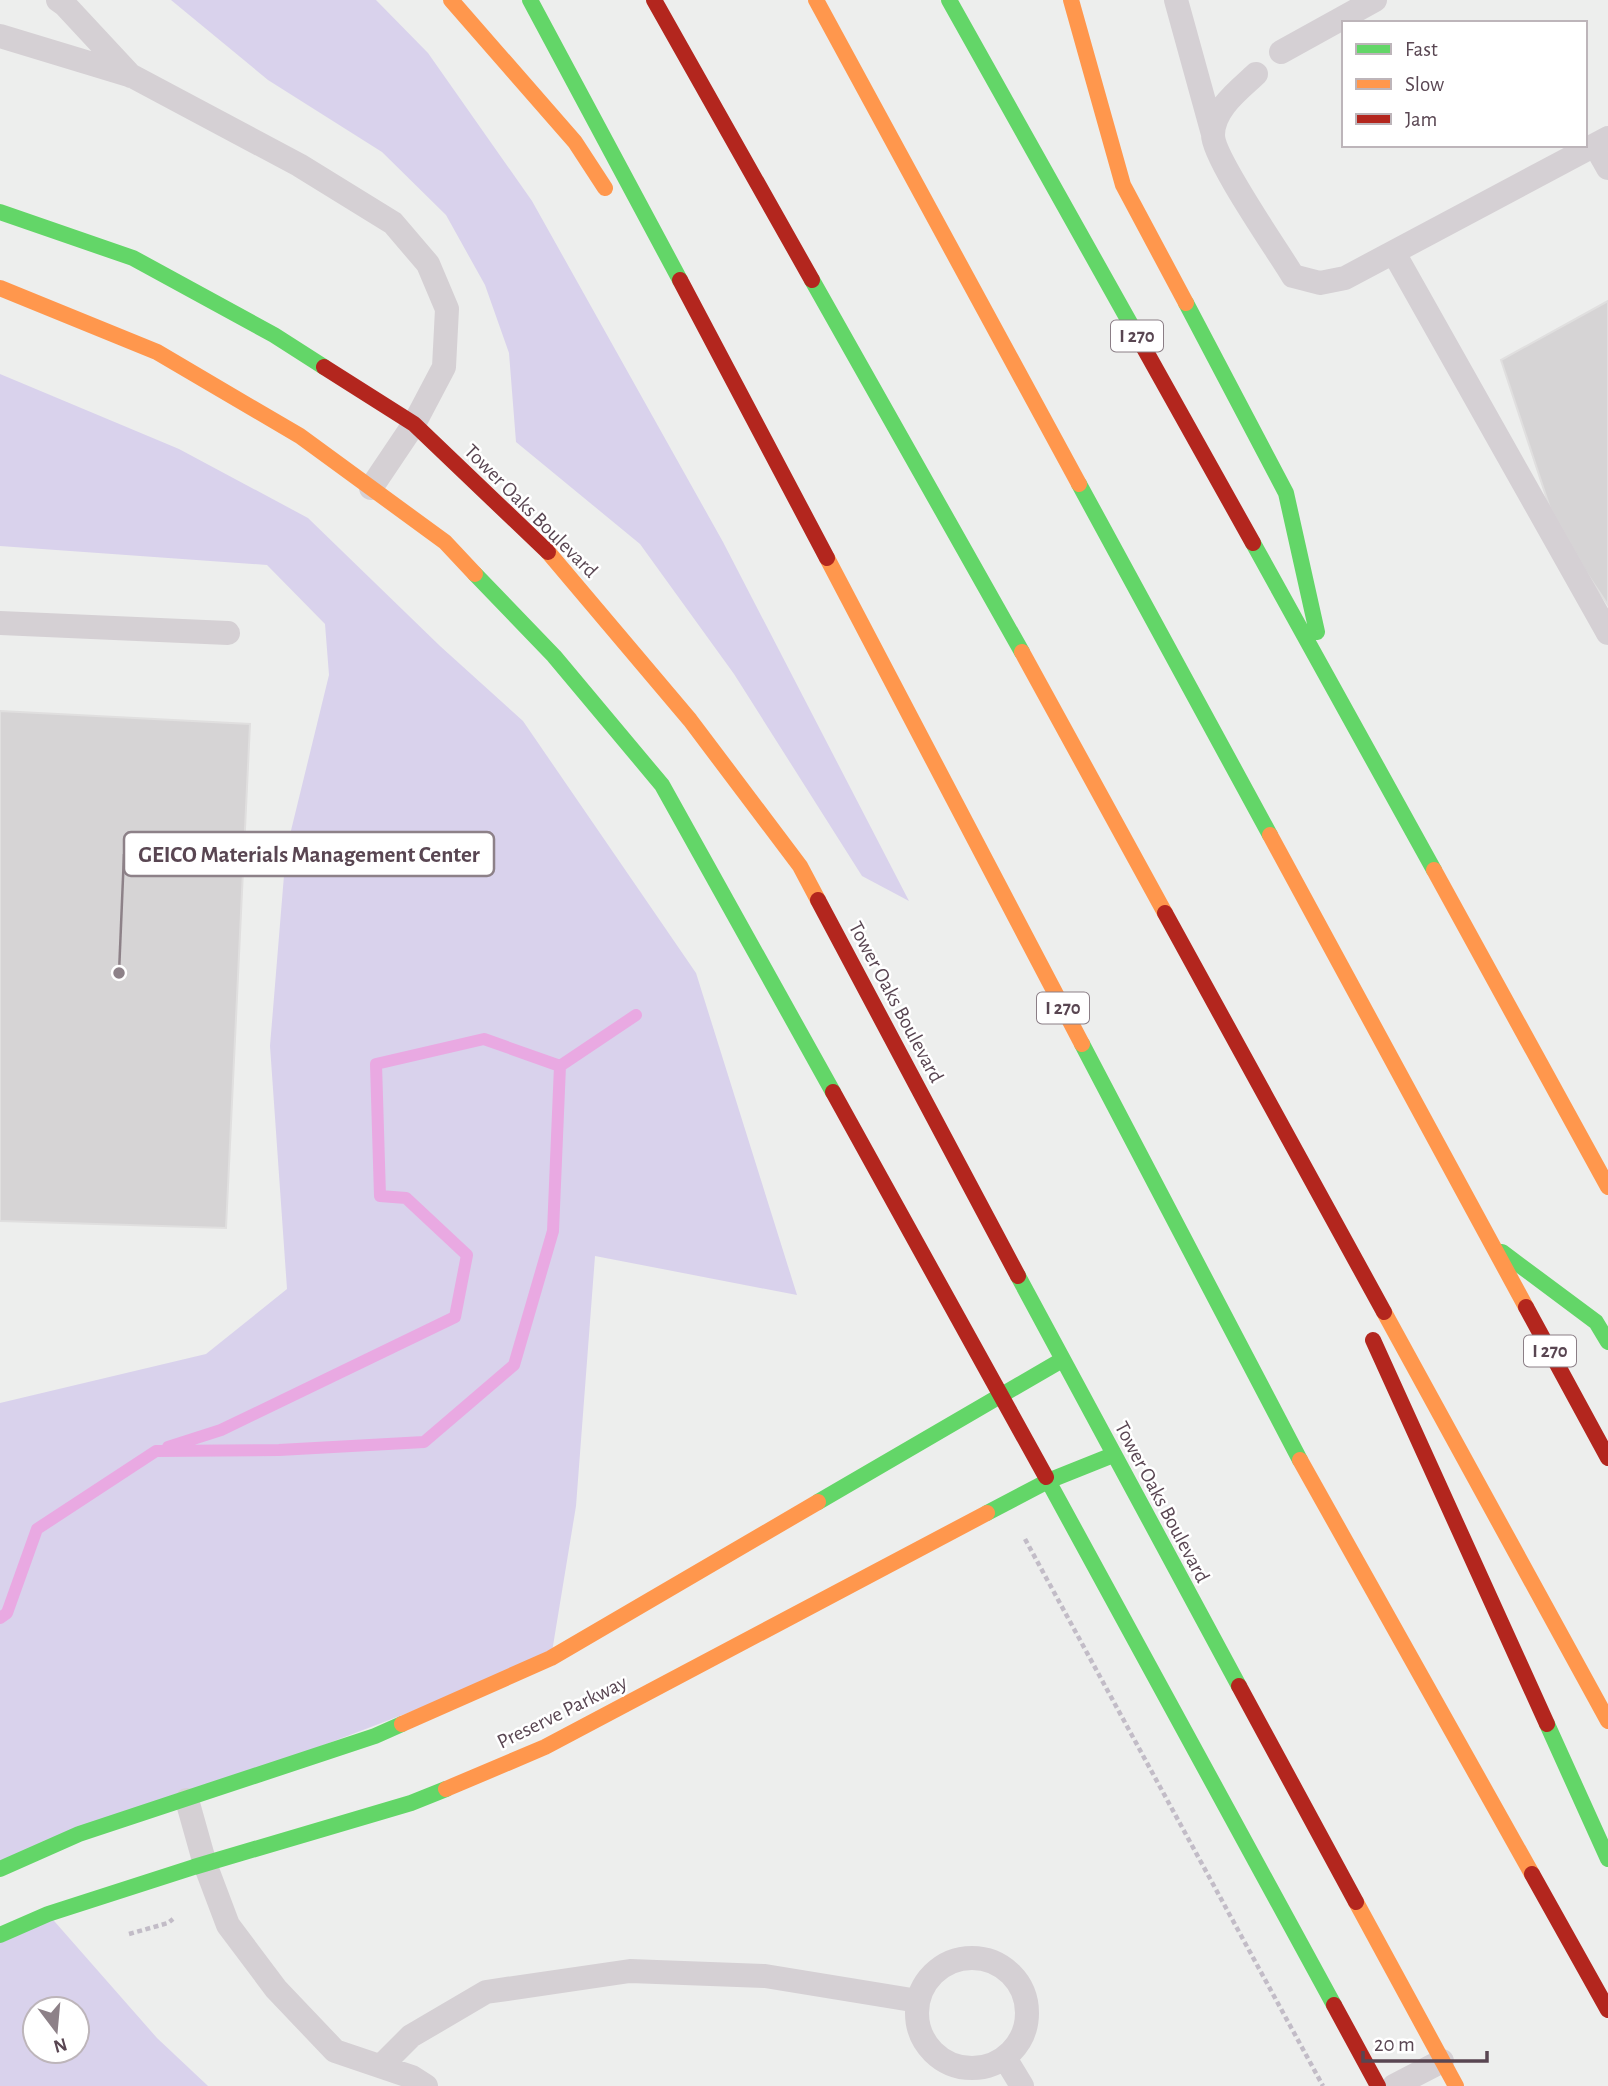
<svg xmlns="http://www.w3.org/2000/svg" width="1608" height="2086" viewBox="0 0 1608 2086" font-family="'Alegreya Sans',sans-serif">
  <rect width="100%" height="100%" fill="#edeeed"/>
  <!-- green -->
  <path fill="#d9d2ec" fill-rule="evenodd" d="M171,0H376L428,53L532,201L723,542L909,901L862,876L734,674L640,544L516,442L509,353L485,285L446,215L382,152L268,80Z
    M0,374L179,449L308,518L440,646L523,721L696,973L797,1295L595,1256L576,1506L551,1658L0,1869V1403L206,1354L287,1289L270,1046L286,851L329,675L325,624L267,565L0,546Z
    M48,1914L157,2038L208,2086H0V1935ZM35,2009H77V2051H35Z"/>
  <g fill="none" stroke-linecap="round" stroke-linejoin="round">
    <!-- stream -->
    <path stroke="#e9a9e2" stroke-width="12" d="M168,1447L221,1430L455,1317L467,1255L406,1198L380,1196L376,1064L484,1039L560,1066
      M0,1618L7,1613L37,1529L156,1451L279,1450L424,1442L514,1365L553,1231L560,1066L636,1015"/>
  </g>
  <!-- building -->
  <path fill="#d6d4d5" stroke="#e0dfdf" stroke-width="2" d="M1608,301V605L1586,572L1550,508L1501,360Z
    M0,711L250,724L226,1228L0,1221Z"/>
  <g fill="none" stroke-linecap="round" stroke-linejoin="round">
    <!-- path -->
    <path stroke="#c2bcc7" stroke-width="4.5" stroke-dasharray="5 3.5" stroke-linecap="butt" d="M1025,1539L1323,2086
      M129,1934L168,1923L173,1919"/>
    <!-- lane -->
    <path stroke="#d5d0d4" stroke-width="24" d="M58,0L65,5L131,76
      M1176,0L1213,134
      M0,36L132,76L299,165L393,223L428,264L447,309L444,367L414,424L371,488
      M1281,52L1375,0
      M1256,74C1239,90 1213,109 1213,135C1213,158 1278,251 1293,276L1320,283L1345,278L1608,138
      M1595,145L1608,168
      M1394,253L1608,633
      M0,623L228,633
      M187,1800L205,1864L228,1925L276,1989L335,2051L412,2077L426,2086
      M917 2013a55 55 0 1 1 110 0a55 55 0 1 1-110 0Z
      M1005,2058L1022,2086
      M381,2066L411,2036L486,1992L630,1971L765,1976L918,2001
      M1394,2086L1442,2061"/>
    <!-- fast -->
    <path stroke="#63d668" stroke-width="16" d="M530,0L680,280
      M949,0L1144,348
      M0,212L133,258L274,335L324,367
      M812,280L1022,652
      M1186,303L1286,493L1317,632
      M1079,484L1270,835
      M1253,543L1434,870
      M475,574L554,656L662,785L833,1092
      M1082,1044L1300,1460
      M1502,1252L1596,1322L1608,1342
      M1018,1276L1239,1686
      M1046,1477L1334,2005
      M818,1502L1062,1360
      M987,1513L1048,1481L1113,1455
      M1547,1724L1608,1859
      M0,1869L79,1834L375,1736L402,1724
      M0,1935L48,1914L194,1867L411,1803L446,1789"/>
    <!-- slow -->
    <path stroke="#ff974d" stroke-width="16" d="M451,0L575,142L605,188
      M816,0L1079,484
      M1071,0L1123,185L1186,303
      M0,288L157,352L300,436L445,542L475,574
      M548,552L690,720L800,866L818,900
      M827,558L1082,1044
      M1022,652L1165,913
      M1270,835L1526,1307
      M1434,870L1608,1187
      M1384,1312L1608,1721
      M1300,1460L1532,1874
      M402,1724L551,1658L818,1502
      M446,1789L545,1747L987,1513
      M1356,1902L1456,2086"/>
    <!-- jam -->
    <path stroke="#b3261e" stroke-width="16" d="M654,0L812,280
      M680,280L827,558
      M1144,348L1253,543
      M324,367L414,424L548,552
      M818,900L1018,1276
      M1165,913L1384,1312
      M833,1092L1046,1477
      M1526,1307L1608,1458
      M1373,1340L1547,1724
      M1239,1686L1356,1902
      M1532,1874L1608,2010
      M1334,2005L1378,2086"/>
  </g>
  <g text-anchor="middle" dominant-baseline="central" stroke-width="5" stroke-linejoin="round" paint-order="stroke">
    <!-- shield labels -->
    <g fill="#fff" stroke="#8b7e86" stroke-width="2">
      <rect x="1111" y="320.5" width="52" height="31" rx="5"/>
      <rect x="1037" y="992.5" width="52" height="31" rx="5"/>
      <rect x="1524" y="1335.5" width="52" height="31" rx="5"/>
    </g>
    <g font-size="19" font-weight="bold" fill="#594652">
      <text x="1137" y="336">I 270</text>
      <text x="1063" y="1008">I 270</text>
      <text x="1550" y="1351">I 270</text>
    </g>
    <!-- street labels -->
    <g font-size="21" fill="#594652" stroke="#fff">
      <text transform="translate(531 511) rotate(45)">Tower Oaks Boulevard</text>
      <text transform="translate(896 1002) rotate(62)">Tower Oaks Boulevard</text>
      <text transform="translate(1162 1502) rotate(62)">Tower Oaks Boulevard</text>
      <text transform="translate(562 1712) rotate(-26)">Preserve Parkway</text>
    </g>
  </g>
  <!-- callouts -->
  <path fill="none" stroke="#8d8188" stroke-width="2.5" d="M119 973L124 854"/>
  <circle fill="#8d8188" stroke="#fff" stroke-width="2.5" cx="119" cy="973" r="7"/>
  <rect fill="#fff" stroke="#8d8188" stroke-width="2.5" x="124" y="832" width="370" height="44" rx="7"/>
  <g font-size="23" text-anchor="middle" font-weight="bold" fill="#594652">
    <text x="309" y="862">GEICO Materials Management Center</text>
  </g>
  <!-- legend -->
  <rect x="1342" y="21" width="245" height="126" fill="#ffffff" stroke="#bdb5ba" stroke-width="2"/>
  <rect x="1356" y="44" width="35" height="10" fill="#63d668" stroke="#bdb5ba" stroke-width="2"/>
  <text x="1405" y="56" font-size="21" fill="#594652">Fast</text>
  <rect x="1356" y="79" width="35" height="10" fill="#ff974d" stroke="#bdb5ba" stroke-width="2"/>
  <text x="1405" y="91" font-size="21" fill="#594652">Slow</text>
  <rect x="1356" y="114" width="35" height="10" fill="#b3261e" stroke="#bdb5ba" stroke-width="2"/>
  <text x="1405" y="126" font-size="21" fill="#594652">Jam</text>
  <!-- north arrow -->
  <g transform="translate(56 2030) rotate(164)"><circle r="33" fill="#ffffff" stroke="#bdb5ba" stroke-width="2"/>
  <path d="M0-5L12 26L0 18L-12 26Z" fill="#8d8188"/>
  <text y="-10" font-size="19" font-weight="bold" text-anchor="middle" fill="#594652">N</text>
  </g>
  <!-- scale -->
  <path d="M1363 2051v10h124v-10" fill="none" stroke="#594652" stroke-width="3.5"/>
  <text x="1374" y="2051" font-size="21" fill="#594652" stroke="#ffffff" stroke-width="5" paint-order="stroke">20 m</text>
</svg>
